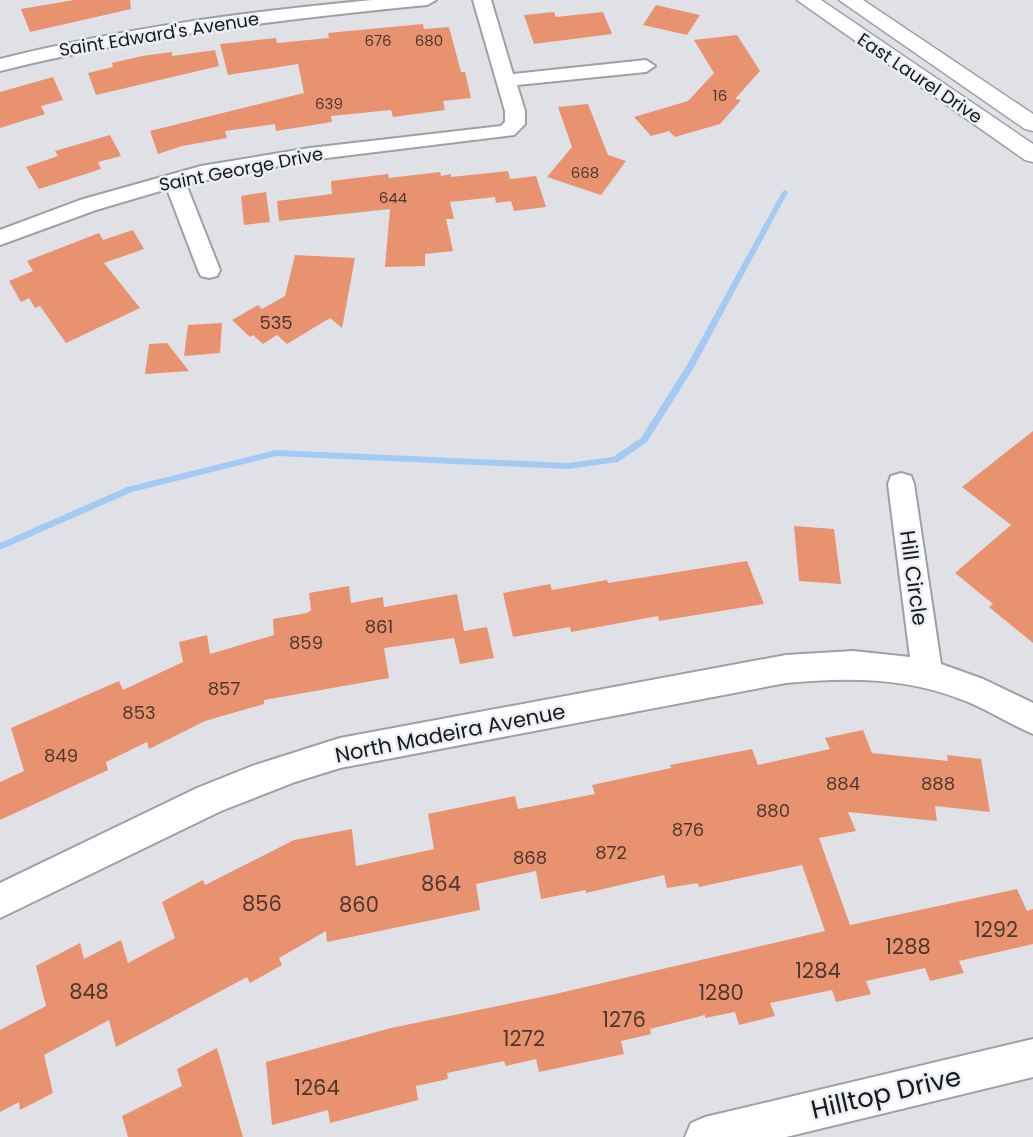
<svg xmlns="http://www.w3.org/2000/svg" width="1033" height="1137" viewBox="0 0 1033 1137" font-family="Poppins,sans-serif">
  <rect width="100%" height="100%" fill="#dfe1e7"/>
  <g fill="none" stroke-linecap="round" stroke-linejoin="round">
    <!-- stream -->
    <path fill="#a3caf2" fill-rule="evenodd" d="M785,190L788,192L693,369L647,442L618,462L568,469L276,456L132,492L0,550V543L127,487L276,450L568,463L613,457L641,438L687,365L782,192Z"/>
  </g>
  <!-- building -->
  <path fill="#e99270" d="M74,0H130L131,9L30,32L21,9Z
    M656,5L669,8L700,15L687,35L643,25Z
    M554,12L556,17L603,12L612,34L534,44L524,15Z
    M423,24L424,29L449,27L461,72H465L471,98L443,101L445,110L415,114L393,117L391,110L331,116L332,122L276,131L275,124L225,131L227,138L182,146L158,154L150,131L304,93L298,64L228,75L220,44L276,38L277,43L329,38L328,33Z
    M737,35L760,71L735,99L741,100L720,124L675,137L669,131L651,136L634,117L688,101L714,73L694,40Z
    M215,50L219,66L96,95L88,73L113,67L112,63L142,56L172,52V56Z
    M53,77L63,100L41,106L45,114L0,128V92Z
    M588,104L608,155L626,161L601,195L547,177L572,147L558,107Z
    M110,135L121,156L98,162L101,169L39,189L26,167L58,156L55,151Z
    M508,171L510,179L536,176L546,207L514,211L511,201L496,203L495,197L450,202L454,219H446L453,251L425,254V266L385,267L390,209L279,221L277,201L332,194L331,181L388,174L389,178L440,172L441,176L451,174V177Z
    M266,192L270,222L244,225L241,196Z
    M133,230L144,249L104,263L140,308L66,343L40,306L35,308L29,298L21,302L9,281L33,271L27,261L99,233L103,240Z
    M295,255L355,258L342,328L330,318L287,344L277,335L263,344L253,335L250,337L232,320L258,305L262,309L285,296Z
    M222,323L220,353L184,356L188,325Z
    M167,343L189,371L145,374L149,344Z
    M1033,431V643L989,607L993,604L955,573L1011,525L962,487Z
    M794,526L834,529L841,584L799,581Z
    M747,561L764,604L659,621L658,616L571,632L570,627L513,637L503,593L550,584L552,590L607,580L608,583Z
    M349,586L351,603L383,597L384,607L457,594L464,631L487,627L494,658L460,664L454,638L384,648L389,678L264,700V704L205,721L149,749L147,742L106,762L108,770L0,820V782L24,771L11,728L119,681L123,690L183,662L179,642L207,635L210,654L274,635L273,619L307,613L311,610L309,593Z
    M863,730L872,753L948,761L947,755L981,759L990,812L935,806L937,821L848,812L856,831L819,838L850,925L1017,889L1027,911L1033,909V944L959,961L964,973L930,981L925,968L866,981L871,994L836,1002L832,990L770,1003L775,1016L739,1025L735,1012L705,1018V1015L650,1029L651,1034L621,1041L624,1054L539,1072L536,1059L506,1066L504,1061L447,1073L448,1079L416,1086L418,1100L330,1123L328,1110L272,1125L266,1062L391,1028L551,995L825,931L802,865L699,887L698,883L667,888L664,875L586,893V890L541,899L536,871L476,884L480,910L327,942L326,931L279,958L282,965L250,983L247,977L116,1047L109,1020L44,1055L53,1093L20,1110L19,1102L0,1112V1030L46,1006L36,966L80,943L84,959L121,940L128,963L175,938L162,902L203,880L205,885L294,840L352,829L356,866L402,856L434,849L428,814L515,796L518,809L595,794L592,785L671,768L670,765L752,749L758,765L830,749L825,738Z
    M217,1048L243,1137H128L122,1116L182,1086L177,1069Z"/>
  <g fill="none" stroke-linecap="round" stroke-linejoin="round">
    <!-- street casing -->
    <g stroke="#9da0a4" stroke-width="4">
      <path id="street" d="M372,0H436L427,5C283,19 141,36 0,71V59C123,28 246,12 372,0Z
        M473,0H491L513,74L646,60L655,66L646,72L517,85L525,111V124L514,135L310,160L186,184L220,270L217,276L209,278L201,276L198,270L167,189L96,210L0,245V230L80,200L201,166L310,148L501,126L505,122V111Z
        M901,473L911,476L914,484L941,664L983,679L1033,703V734C1009,724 987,709 963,700C906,677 846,677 786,683L340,768L295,782L221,811L0,918V883L197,788L252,766L340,738L786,655L853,651L910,657L888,484L891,476Z
        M1033,1039V1077L786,1137H685L691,1123L705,1117Z"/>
    </g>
    <!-- secondary casing -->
    <g stroke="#9da0a4" stroke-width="3">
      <path id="secondary" d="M797,0H821L1033,144V162L1025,160Z
        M839,0H863L1033,114V131L1025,129Z"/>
    </g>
    <!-- street -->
    <use href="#street" fill="#fff" fill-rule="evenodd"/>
    <!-- secondary -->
    <use href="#secondary" fill="#fff" fill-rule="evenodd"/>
  </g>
  <g text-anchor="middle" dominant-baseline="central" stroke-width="5" stroke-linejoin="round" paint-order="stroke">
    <!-- far-number labels -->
    <g font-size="15" fill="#4c3730">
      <text x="378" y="40">676</text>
      <text x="429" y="40">680</text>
      <text x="720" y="95">16</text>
      <text x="329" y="103">639</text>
      <text x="585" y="172">668</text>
      <text x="393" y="197">644</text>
    </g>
    <!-- far-street labels -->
    <g font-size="18" fill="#18191b" stroke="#eceff4">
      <text transform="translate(159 34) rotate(-9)">Saint Edward's Avenue</text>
      <text transform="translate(920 78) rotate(34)">East Laurel Drive</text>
      <text transform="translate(241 169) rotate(-11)">Saint George Drive</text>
    </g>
    <!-- number labels -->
    <g font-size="18" fill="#4c3730">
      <text x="276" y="322">535</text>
      <text x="379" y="626">861</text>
      <text x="306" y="642">859</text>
      <text x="224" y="688">857</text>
      <text x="139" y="712">853</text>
      <text x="61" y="755">849</text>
      <text x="843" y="783">884</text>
      <text x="938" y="783">888</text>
      <text x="773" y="810">880</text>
      <text x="688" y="829">876</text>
      <text x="611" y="852">872</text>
      <text x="530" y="857">868</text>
    </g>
    <!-- street labels -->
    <g font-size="21" fill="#18191b" stroke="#eceff4">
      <text transform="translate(914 578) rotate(82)">Hill Circle</text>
      <text transform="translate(450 733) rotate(-11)">North Madeira Avenue</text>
    </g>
    <!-- near-number labels -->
    <g font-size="21" fill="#4c3730">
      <text x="441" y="883">864</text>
      <text x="262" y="903">856</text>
      <text x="359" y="904">860</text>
      <text x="996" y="929">1292</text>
      <text x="908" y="946">1288</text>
      <text x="818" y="970">1284</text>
      <text x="89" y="991">848</text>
      <text x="721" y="992">1280</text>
      <text x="624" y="1019">1276</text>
      <text x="524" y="1038">1272</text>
      <text x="317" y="1087">1264</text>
    </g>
    <!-- near-street labels -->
    <g font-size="26" fill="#18191b" stroke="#eceff4">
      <text transform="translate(886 1093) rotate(-13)">Hilltop Drive</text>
    </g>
  </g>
</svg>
